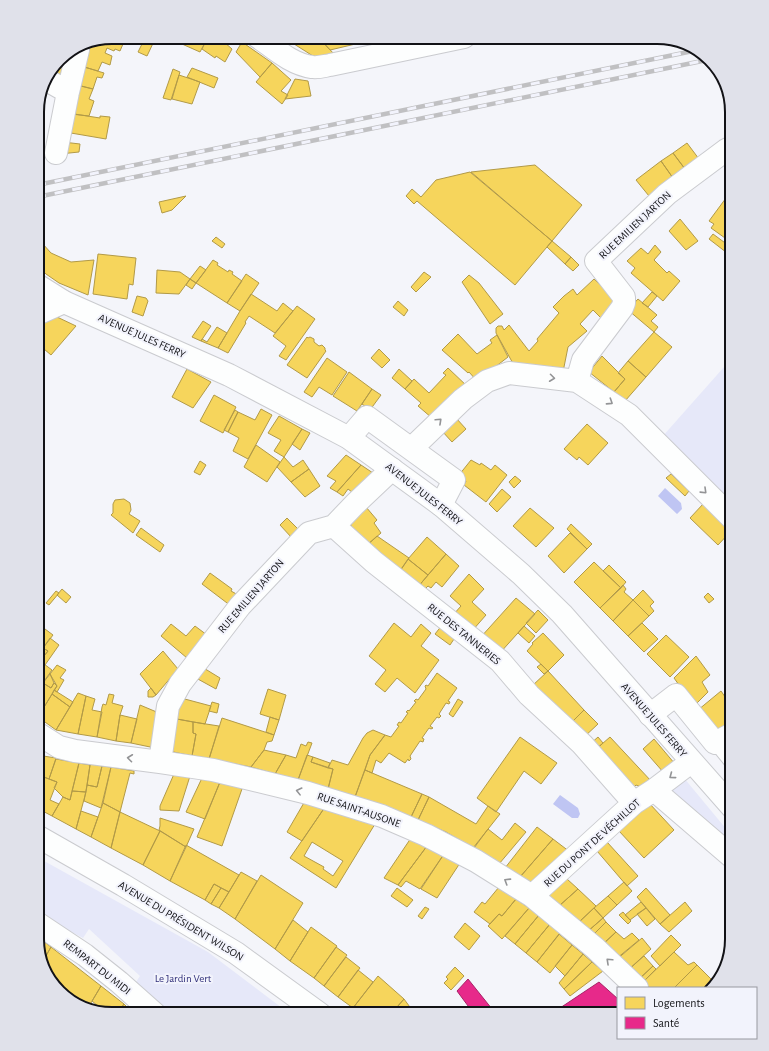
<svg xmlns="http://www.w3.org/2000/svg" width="769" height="1051" viewBox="0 0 769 1051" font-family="'Alegreya Sans',sans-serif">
  <rect width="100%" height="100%" fill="#f4f5fa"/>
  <!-- green -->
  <path fill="#e6e8f9" d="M732,358V507L662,437Z
    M684,778L732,836V845L665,791Z
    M37,857L208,952L290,1014H169L136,982L140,976L89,929L83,938L53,922L37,912Z"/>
  <!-- water -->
  <path fill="#bfc5f3" d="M665,488L681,503L682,509L677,514L658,496Z
    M560,795L578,808L580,814L578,818H572L553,804Z"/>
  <!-- homes -->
  <path fill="#f6d55c" stroke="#b29a47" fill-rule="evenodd" d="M148,37H156L147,56L138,52L143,42L145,43Z
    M174,37H208L200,52L173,40Z
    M208,37H227L224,42L232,49L225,62L216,56L215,58L202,49Z
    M283,37H318L335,55L318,57L313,56Z
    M318,37H363L364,42L330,50Z
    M363,37H386L364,42Z
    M109,39L123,44L120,51L115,49L114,51L107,48L105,53L112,56L110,65L102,62L98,71L81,66L89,46L100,41L107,44Z
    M242,42L272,63L260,77L236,52Z
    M61,58L66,61L62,79L50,72Z
    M272,63L291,80L281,91L288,95L282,104L256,82Z
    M81,66L104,73L102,78L97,77L93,89L77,85Z
    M192,68L218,78L214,88L187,77Z
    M173,69L180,72L171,100L163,98Z
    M179,75L200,82L192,104L172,99Z
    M295,79L308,81L311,96L285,99Z
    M77,85L93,89L89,99L94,101L89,116L71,114Z
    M68,113L100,118V116L110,117L106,139L65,132Z
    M63,142L80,144L79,152L60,154Z
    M687,143L699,159L685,169L673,153Z
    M673,153L685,169L673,178L661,161Z
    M661,161L673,178L649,196L636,180Z
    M535,165L582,205L552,241L471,172Z
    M470,172L552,241L515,285L417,201L414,204L406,196L412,189L421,197L436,180Z
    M186,196L172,210L162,213L159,202Z
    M726,198L732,202V243L711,228L714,224L709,221Z
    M680,219L698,241L686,250L669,231Z
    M713,234L732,248L731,256L709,239Z
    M216,237L225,244L222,248L212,241Z
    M552,241L571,257L565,264L547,247Z
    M42,243L51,253L71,262L94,260L88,295L59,283L46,274L37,265V247Z
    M655,245L661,252L654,260L667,273L669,271L680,281L663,301L631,273L635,268L627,261L641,248L648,254Z
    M98,254L136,258L133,285L129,284L127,299L93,294Z
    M571,257L579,265L573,271L565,264Z
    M213,260L218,263L217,265L228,272L229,270L233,272L232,274L242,281L227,303L196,283Z
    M200,266L206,270L196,283L190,279Z
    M157,270L180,272L190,279L179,294L156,293Z
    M424,272L431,277L416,292L411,287Z
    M246,274L259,283L240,311L227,303Z
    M469,275L479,283L503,314L490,324L462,282Z
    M190,279L196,283L192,289L186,285Z
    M594,279L618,301L602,319L593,310L580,324L587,331L568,347L563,372L515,367L496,333V328L498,326H502L504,330L509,325L529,351L538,341L537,339L559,313L553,307L564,296L573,289L577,295Z
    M652,292L657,296L648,307L642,303Z
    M251,294L277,311L283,303L293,311L275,333L249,316L245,322L246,323L228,353L218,348L240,311Z
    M137,296L146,298L148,301L143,316L132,312Z
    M638,299L657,315L651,321L658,327L654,332L628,310Z
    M398,301L408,310L404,316L393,307Z
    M297,306L315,319L286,360L279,356L286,346L273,336Z
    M57,317L76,326L51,355L37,343V325Z
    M203,321L211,326L201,341L192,337Z
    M217,327L227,333L218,348L201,341L202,339L207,342Z
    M654,332L672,347L646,377L628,361Z
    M458,334L477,354L492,343L490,340L497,335L508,357L477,381L469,372L468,373L442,350Z
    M307,337L308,338L310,337L314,339V342L319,346L322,345L325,348V350L326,351L307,378L287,365Z
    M379,349L390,360L382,368L371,358Z
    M602,356L625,379L614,392L589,372Z
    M327,358L347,372L332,395L319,387L312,397L304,392Z
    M628,361L646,377L625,401L614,392L625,379L618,373Z
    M448,368L469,388L432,418L418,406L421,403L405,389L414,379L429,393L446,375L443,373Z
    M187,369L211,382L193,408L172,397Z
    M399,369L412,381L405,389L392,378Z
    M349,372L372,389L357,411L333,396Z
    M372,389L381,395L370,410L362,404Z
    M214,395L236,407L223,433L200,421Z
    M261,409L272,415L248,459L233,451L239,438L228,432L238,412L255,420Z
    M235,410L238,412L228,432L224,430Z
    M279,416L302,429L284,457L274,451L281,440L268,433Z
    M456,418L466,429L452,442L442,431Z
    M587,424L608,443L588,465L579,457L577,460L564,449Z
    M302,429L310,433L300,450L292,444Z
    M256,445L280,462L267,482L244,467Z
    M346,455L361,465L337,492L330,488L336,481L327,476Z
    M284,457L293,467L303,460L309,469L291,482L277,467Z
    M471,460L480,465L481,463L491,470L495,465L507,475L486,502L464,485L466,481L459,475Z
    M200,461L206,465L200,475L194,472Z
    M361,465L376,475L356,495L348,489L343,496L337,492Z
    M309,469L320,486L305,497L291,482Z
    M671,474L689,491L685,496L666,478Z
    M515,476L521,481L514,488L509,482Z
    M502,489L511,497L497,512L489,504Z
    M124,499L130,503L131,510L129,514L140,521L133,533L111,515L113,513V504L115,500Z
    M704,503L732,530L718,545L690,518Z
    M366,507L377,520L374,523L381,533L367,545L351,532V520Z
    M530,508L554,528L536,547L513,526Z
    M287,518L299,530L292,538L280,525Z
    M571,524L592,544L587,549L567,529Z
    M141,528L164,545L160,552L136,535Z
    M570,533L587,549L564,573L548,556Z
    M377,536L409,558L398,574L364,548Z
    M427,537L446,554L428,575L408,559Z
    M446,554L459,566L442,587L436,582L431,588L428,586L424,590L417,588Z
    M408,559L428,575L417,588L397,575Z
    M594,562L621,588L600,608L574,582Z
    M609,565L626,582L621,588L603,571Z
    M210,573L232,589L231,591L240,596L231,606L202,584Z
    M469,574L484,589L472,602L486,615L472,631L453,615L461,606L450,596Z
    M623,585L626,589L624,592L633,600L613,621L600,608Z
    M62,589L71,597L66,603L57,595Z
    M643,590L654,602L650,606L654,611L649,616L633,600Z
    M56,591L59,593L49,605L46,603Z
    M708,593L714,599L709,603L704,597Z
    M516,598L535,614L499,654L480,638Z
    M633,600L649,616L628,636L613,621Z
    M538,610L548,620L536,633L526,623Z
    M37,623L53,635L37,656Z
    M394,623L411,637L421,624L431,633L421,646L439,660L415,693L397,678L385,692L375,684L386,670L369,656Z
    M642,623L658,639L644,652L628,636Z
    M171,624L186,636L195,626L207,635L187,658L161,636Z
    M443,624L456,636L450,645L435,634Z
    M524,626L535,636L529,643L518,633Z
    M543,633L564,655L548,671L527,651L533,644L532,643Z
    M666,635L689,657L670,677L647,654Z
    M50,638L59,645L45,665L40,661L48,651L43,648Z
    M43,648L48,651L40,661L52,670L37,691V656Z
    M163,651L178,669L156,695L140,674Z
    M696,656L710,675L702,682L708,692L694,706L674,678Z
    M541,664L548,671L544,674L537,667Z
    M57,665L66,670L60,678L64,680L57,692L54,690L57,686L50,674Z
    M202,667L220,678L216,689L196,678Z
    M548,671L584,710L571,723L532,686Z
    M437,673L457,688L448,701L450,702L449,704L446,703L439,714L441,716L439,718L437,717L430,726L433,728L431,729L429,728L422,738L424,739L423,742L420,741L410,756L411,759L409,761L408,759L405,763L389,753L381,763L376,760L372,773L365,770L370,755L385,735L391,737L399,726L397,725L399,722L401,723L408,713L406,712L408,710L409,711L416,702L414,701L416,699L418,700L426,689L425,686L426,685L428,686Z
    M50,674L54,683L51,688L43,683Z
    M43,683L51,688L54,683L57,686L38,717L37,715V691Z
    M151,688L156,695L153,697H148V691Z
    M268,689L286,695L279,720L260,714Z
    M54,690L73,702L70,707L52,694Z
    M721,691L732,707V720L716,733L698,710Z
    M78,693L86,696L78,734L56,730Z
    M52,694L70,707L56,730L38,717Z
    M109,694L114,695L112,703L123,706L120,715L116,741L97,737L102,707L103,704L106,705Z
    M86,696L95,699L92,710L102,712L97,737L78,734Z
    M181,698L211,706L205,724L171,718Z
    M458,699L463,702L453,717L449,714Z
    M212,702L219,704L217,713L209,711Z
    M140,705L159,713L155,748L131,743Z
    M584,710L598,724L583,738L570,724Z
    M120,715L137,719L131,743L116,741Z
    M270,717L279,720L274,735L266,732Z
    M222,718L274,735L272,741L267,742L264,750L251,767L209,759Z
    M177,719L193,722V733L196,734L192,756L169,751Z
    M193,722L219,726L209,759L192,756L196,734L193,733Z
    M373,730L385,735L370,755L355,797L328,789L333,769L328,768L332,760L348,765L363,738L367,733Z
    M520,737L557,763L541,784L524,771L496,812L477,798Z
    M598,737L603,743L594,751L589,745Z
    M610,737L652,782L641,787L636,785L634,787L594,751Z
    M654,739L675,764L664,773L643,749Z
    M308,742L312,743L298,780L275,774L286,755L296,758L301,744L306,746Z
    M264,750L286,755L275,774L251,767Z
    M37,755L56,758L49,779L39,775L37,778Z
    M307,755L313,757L311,762L333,769L328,789L298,780Z
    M313,757L330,763L328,768L311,762Z
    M56,759L79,763L70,800L63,797L54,788L57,782L49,779Z
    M79,763L90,765L86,792L72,791Z
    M92,764L102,766L97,787L87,785L90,765Z
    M102,766L111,767L101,808L84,801L87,785L97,787Z
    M111,767L134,771V774L130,773L120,812L103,803Z
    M365,770L422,794L411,817L355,797Z
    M174,774L190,776L179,811L160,810V806Z
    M41,776L57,782L50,800L59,804L52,816L37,808V785Z
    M202,778L220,782L205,819L186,812Z
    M220,782L243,786L222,846L197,837Z
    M72,791L86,792L76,829L52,816L63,797L70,800Z
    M422,794L429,797L418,820L411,817Z
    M429,797L476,824L488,806L500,814L473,848L446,832L418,820Z
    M305,801L325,807L302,841L287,832Z
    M103,803L120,812L111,848L91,837Z
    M649,803L674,830L644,858L619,831Z
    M325,807L375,824L336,888L290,858ZM312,842L343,861L333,876L323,869L324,867L304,856Z
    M81,811L98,817L91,837L76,829Z
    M120,812L160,831L143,865L111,848Z
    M160,818L194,829L186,847L159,830L160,826Z
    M515,823L526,832L499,864L474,848L488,829L502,840Z
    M537,827L553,839L520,877L505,868Z
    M160,831L186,847L170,881L143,865Z
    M411,838L427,846L398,885L384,878Z
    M553,839L570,852L535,887L520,877Z
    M607,842L638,876L627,886L597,851Z
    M186,845L239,875L229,892L214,884L205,900L170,881Z
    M427,846L444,854L420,889L406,881L401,887L398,885Z
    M444,854L460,863L437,898L421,889Z
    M241,872L257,881L235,919L219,908Z
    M261,875L303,903L275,949L235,919Z
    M567,879L578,889L559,906L549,895Z
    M624,882L632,891L617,905L608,896Z
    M214,884L221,888L211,904L205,900Z
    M499,887L516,899L502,916L499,914L490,924L474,912L482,902L485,904Z
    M221,888L229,892L219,908L211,904Z
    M397,888L413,900L407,907L391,896Z
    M646,888L670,915L660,924L637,897Z
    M578,889L596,906L578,923L559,906Z
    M608,896L617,905L603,918L594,908Z
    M516,899L529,908L502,939L488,926L499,914L502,916Z
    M641,902L646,908L630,920L625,915Z
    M685,902L692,911L669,932L660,924Z
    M425,907L429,909L422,919L418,916Z
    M529,908L539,915L515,944L505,936Z
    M594,908L603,918L587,932L578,923Z
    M646,908L655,919L647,926L637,914Z
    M623,912L631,921L628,924L619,915Z
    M539,915L550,924L526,953L515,944Z
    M603,918L606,922L592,936L587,932Z
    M293,920L308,932L290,961L275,949Z
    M606,922L616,932L602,945L592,936Z
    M465,923L480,936L469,950L454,937Z
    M550,924L561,932L537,962L526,953Z
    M311,927L337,946L314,978L290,961Z
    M616,932L624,939L632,933L639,940L616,959L602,945Z
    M559,934L572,945L550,973L537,962Z
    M671,935L681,945L660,966L651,956Z
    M37,936L51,947L43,961L37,939Z
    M642,938L651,949L627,971L616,960Z
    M572,945L583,954L565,976L555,966Z
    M51,947L101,986L88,1008L74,1004L59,989L60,987L47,977L43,961Z
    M336,947L347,955L324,986L314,978Z
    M674,952L688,965L694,962L697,965L674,988H648L642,983Z
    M583,954L592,962L564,989L559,983Z
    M644,956L653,966L637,981L627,971Z
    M346,957L360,968L338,997L324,986Z
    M592,962L603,971L570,996L564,989Z
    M697,965L712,980L704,988H674Z
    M653,966L656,969L642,983L637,981Z
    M455,967L464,976L451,990L444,983L448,979L446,977Z
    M358,970L373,982L353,1008L338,997Z
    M378,976L404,999L391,1014H359L353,1008Z
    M101,986L124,1004L117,1014H107L96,1010L98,1006L92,1001Z
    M404,999L415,1014H391Z
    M124,1004L134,1014H117Z"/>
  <!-- health -->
  <path fill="#e7298a" stroke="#a72267" d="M468,979L496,1014H474L457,991Z
    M599,982L618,999V1014H551Z
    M506,1007L511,1014H498Z"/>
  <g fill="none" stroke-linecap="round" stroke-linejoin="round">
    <!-- service casing -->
    <g stroke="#cacbcf" stroke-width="14">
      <path id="service" d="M715,743L732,764"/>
    </g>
    <!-- minor casing -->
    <g stroke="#cacbcf" stroke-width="24">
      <path id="minor" d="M258,37C274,48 291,64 312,67C318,68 324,66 330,65L464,37
        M45,79L68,92
        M56,153L68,92L78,50
        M37,314L64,302
        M577,381L583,360L622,308L624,303V297L596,261L667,194L726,150L732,147
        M349,438L367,417L454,480L441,505
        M411,449L463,399L487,381L509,373L577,381L629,415L732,518
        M334,526L374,562L500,661L529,695L582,744L634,803
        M650,715L676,695L715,743L732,734
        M37,733L59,747L75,751L160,762L213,770L308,793L382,816L426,835L476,861L532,896L595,948L637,988
        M160,762L168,706L180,684L240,606L309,533L334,526L355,504L392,469
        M654,790L732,857
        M532,896L634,803L654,790L691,762
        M37,923L85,955L119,982L155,1014"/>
    </g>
    <!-- tertiary casing -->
    <g stroke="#cacbcf" stroke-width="24">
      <path id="tertiary" d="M37,285L64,302L229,375L349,438L441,505L521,574L562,614L732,807
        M37,836L123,885L236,953L320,1014"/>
    </g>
    <!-- service -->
    <use href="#service" stroke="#fdfefe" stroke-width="12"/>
    <!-- minor -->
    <use href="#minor" stroke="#fdfefe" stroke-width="22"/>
    <!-- tertiary -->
    <use href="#tertiary" stroke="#fdfefe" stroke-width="22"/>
    <!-- rail casing -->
    <g stroke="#c0c0c2" stroke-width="4.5">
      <path id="rail" d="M37,185L698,50
        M37,197L707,60"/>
    </g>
    <!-- rail -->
    <use href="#rail" stroke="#f2f3fc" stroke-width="3" stroke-dasharray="9" stroke-linecap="butt"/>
  </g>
  <!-- one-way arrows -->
  <defs><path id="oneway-chevron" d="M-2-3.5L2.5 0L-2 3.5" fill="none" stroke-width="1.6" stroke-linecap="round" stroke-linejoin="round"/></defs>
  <g stroke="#939496">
    <use href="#oneway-chevron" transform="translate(552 378) rotate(7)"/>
    <use href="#oneway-chevron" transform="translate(610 402) rotate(33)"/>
    <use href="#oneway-chevron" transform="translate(439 421) rotate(-43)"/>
    <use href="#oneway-chevron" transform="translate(704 491) rotate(44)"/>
    <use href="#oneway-chevron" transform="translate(130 758) rotate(-173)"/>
    <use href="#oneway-chevron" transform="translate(672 776) rotate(143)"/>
    <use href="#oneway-chevron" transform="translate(299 791) rotate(-166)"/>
    <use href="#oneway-chevron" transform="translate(507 881) rotate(-148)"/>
    <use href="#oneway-chevron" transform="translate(609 961) rotate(-137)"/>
  </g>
  <g text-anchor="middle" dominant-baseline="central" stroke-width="4" stroke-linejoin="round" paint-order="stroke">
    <!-- street labels -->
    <g font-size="11" fill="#121216" stroke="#f2f3fc">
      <text transform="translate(635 225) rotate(-43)">RUE EMILIEN JARTON</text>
      <text transform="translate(142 336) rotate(24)">AVENUE JULES FERRY</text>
      <text transform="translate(424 494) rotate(38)">AVENUE JULES FERRY</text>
      <text transform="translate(251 596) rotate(-49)">RUE EMILIEN JARTON</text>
      <text transform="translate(464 634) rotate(39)">RUE DES TANNERIES</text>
      <text transform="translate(654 720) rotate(49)">AVENUE JULES FERRY</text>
      <text transform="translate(359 810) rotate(19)">RUE SAINT-AUSONE</text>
      <text transform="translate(592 843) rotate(-42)">RUE DU PONT DE VÉCHILLOT</text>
      <text transform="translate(181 921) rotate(31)">AVENUE DU PRÉSIDENT WILSON</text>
      <text transform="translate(97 967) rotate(38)">REMPART DU MIDI</text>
    </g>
    <!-- park labels -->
    <g font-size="11" fill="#32317b" stroke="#f2f3fc">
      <text x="183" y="978">Le Jardin Vert</text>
    </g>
  </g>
  <!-- crop -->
  <path d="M0 0H769V1051H0ZM112 44H657A68 68 0 0 1 725 112V939A68 68 0 0 1 657 1007H112A68 68 0 0 1 44 939V112A68 68 0 0 1 112 44Z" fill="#e0e1ea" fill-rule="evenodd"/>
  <path fill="none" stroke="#121216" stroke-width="2" d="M112 44H657A68 68 0 0 1 725 112V939A68 68 0 0 1 657 1007H112A68 68 0 0 1 44 939V112A68 68 0 0 1 112 44Z"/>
  <!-- legend -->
  <rect x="617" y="987" width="140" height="52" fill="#f2f3fc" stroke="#9899a0"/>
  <rect x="625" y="997" width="20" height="12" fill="#f6d55c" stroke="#9899a0"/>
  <text x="653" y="1007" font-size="12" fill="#121216">Logements</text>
  <rect x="625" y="1017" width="20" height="12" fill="#e7298a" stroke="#9899a0"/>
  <text x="653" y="1027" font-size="12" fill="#121216">Santé</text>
</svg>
